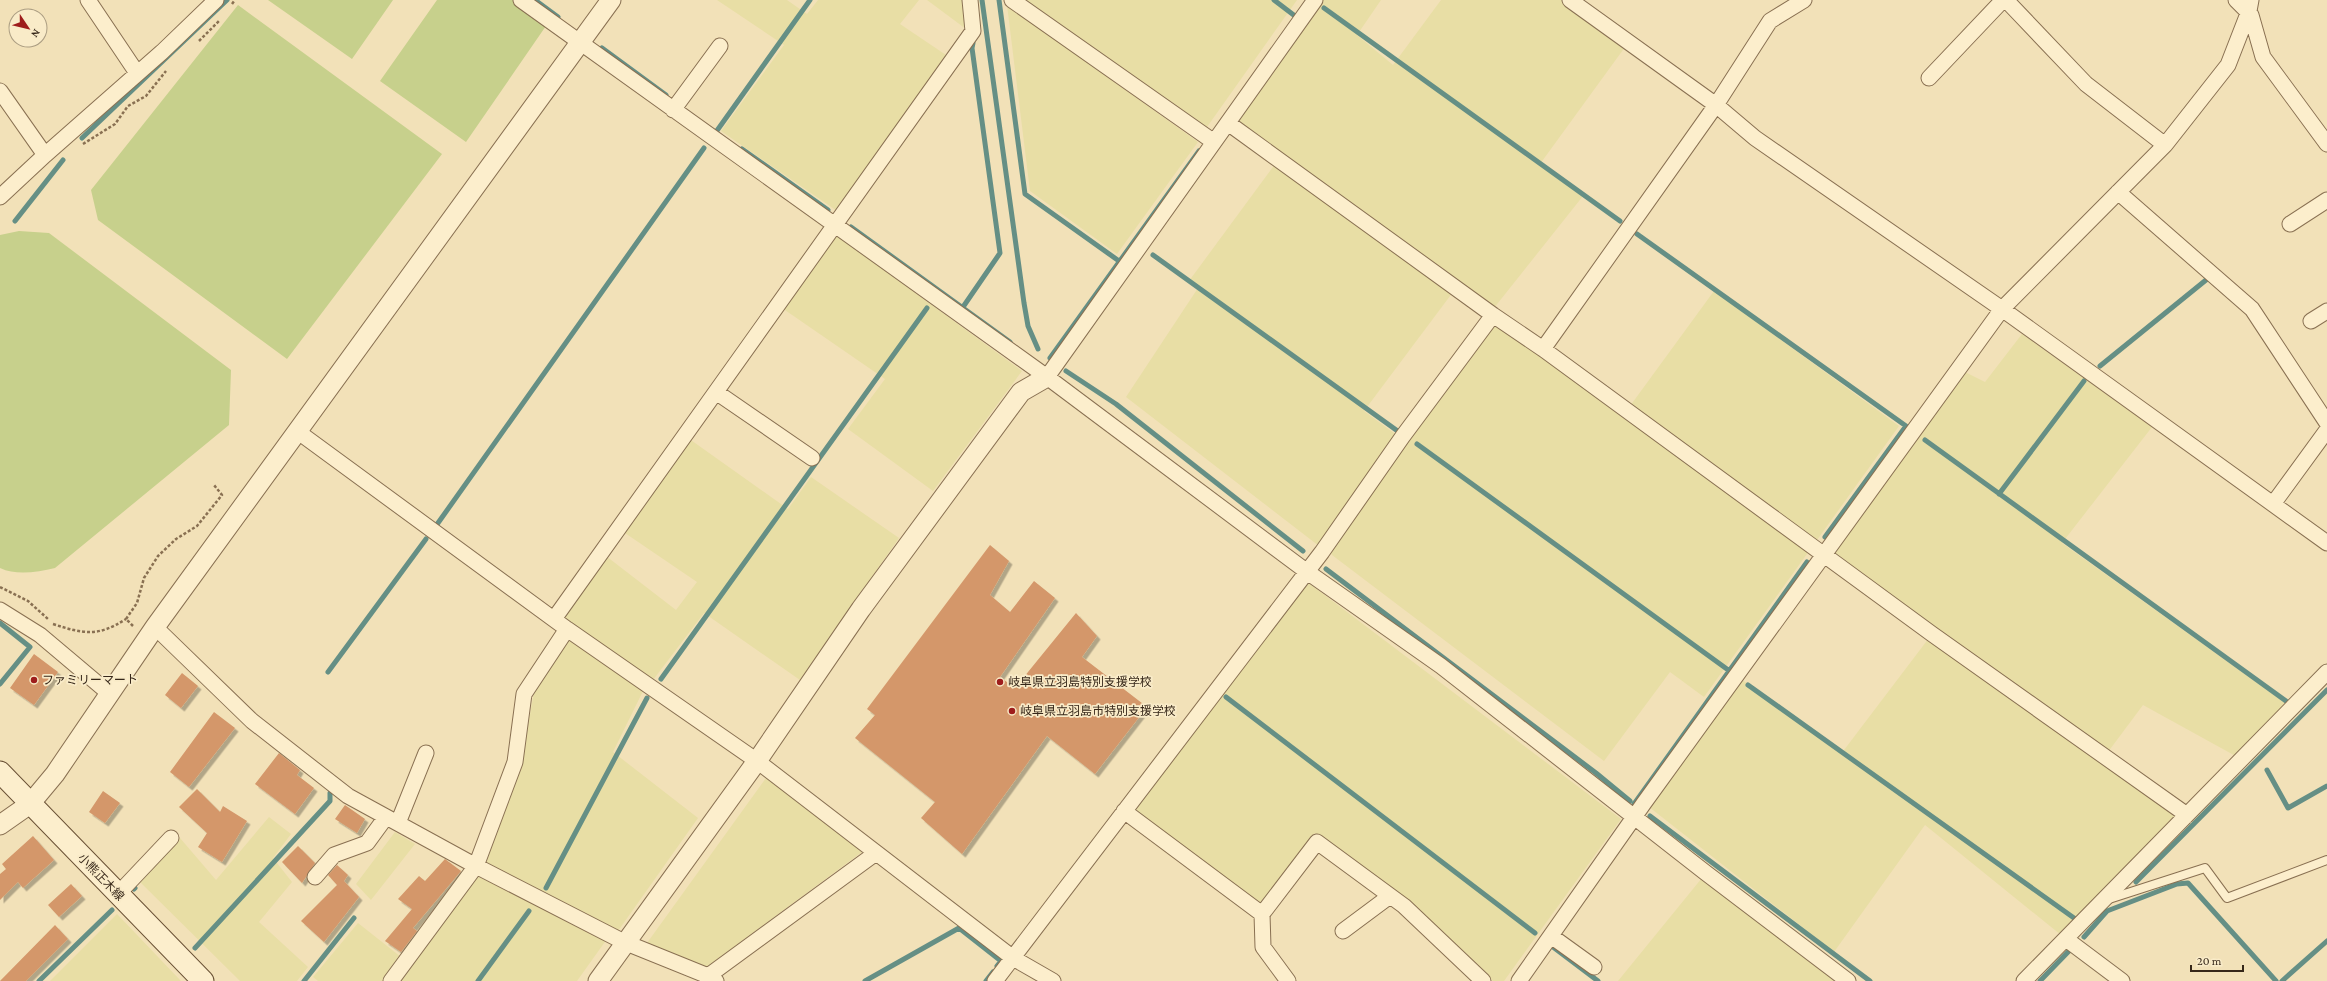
<svg xmlns="http://www.w3.org/2000/svg" width="2327" height="981" viewBox="0 0 2327 981" font-family="'Crimson Pro','Noto Sans JP',serif">
  <defs>
    <filter id="shadow"><feDropShadow dx="3.5" dy="3.5" stdDeviation="0" flood-color="#0004"/></filter>
  </defs>
  <rect width="100%" height="100%" fill="#f2e1b8"/>
  <!-- farmland -->
  <path fill="#e8dea5" d="M717,0H787L807,14L818,0H919L900,24L949,57L837,211L721,131L784,45Z
    M927,0H962L966,29Z
    M1026,0H1297L1207,127Z
    M1315,0H1381L1357,35L1393,65L1441,0H1563L1628,43L1540,164L1583,196L1494,308L1456,288L1364,411L1398,436L1319,546L1126,397L1198,288L1189,281L1278,160L1228,123Z
    M1007,5L1198,142L1117,254L1030,191Z
    M836,235L1022,371L933,491L848,429L885,379L782,308Z
    M1714,291L1899,426L1704,697L1670,672L1604,761L1332,555L1329,550L1490,326H1501L1622,417Z
    M2022,334L2152,427L2062,543L2292,708L2241,759L2143,705L2105,756L2187,815L2066,939L1925,825L1834,952L1644,803L1736,675L1841,754L1932,634L1832,553L1965,372L1985,382Z
    M688,438L788,509L811,477L899,538L800,680L704,613L653,680L563,617L606,556L676,610L697,582L622,531Z
    M1306,581L1621,819L1504,981H1493L1420,911L1315,833L1260,905L1132,811Z
    M570,636L643,691L613,752L698,818L618,931L486,863L522,759L534,692Z
    M766,778L862,852L704,969L647,943Z
    M269,817L291,834L273,858L292,882L259,922L308,967L297,981H240L139,881L180,838L216,880Z
    M395,832L415,844L371,900L356,884Z
    M1706,873L1848,981H1618Z
    M477,876L607,939L577,981H399Z
    M117,914L181,981H50Z
    M358,923L401,957L384,981H318L313,977Z"/>
  <!-- green -->
  <path fill="#c7d08c" d="M268,0H393L352,59Z
    M437,0H514L548,23L466,142L380,81Z
    M238,5L442,154L287,359L98,220L91,190Z
    M19,231L49,233L231,370L229,425L55,568C37,572 17,576 0,568V235Z"/>
  <g fill="none" stroke-linecap="round" stroke-linejoin="round">
    <!-- stream -->
    <path stroke="#658f85" stroke-width="5" d="M535,0L558,17
      M982,0L1024,303L1028,326L1038,349
      M999,0L1025,194L1119,261
      M1274,0L1295,16
      M1324,8L1620,221
      M602,48L666,95
      M716,132L810,0
      M82,138L227,0
      M742,149L828,210
      M15,221L63,160
      M851,227L1010,342
      M1637,234L1906,426L1825,537
      M1153,255L1399,432
      M963,307L1000,253L972,48L973,43
      M1050,358L1199,151
      M2100,366L2206,280
      M1066,371L1116,404L1303,551
      M1925,440L2286,701
      M1417,444L1731,672
      M1999,494L2084,381
      M438,523L704,148
      M1326,569L1596,773L1630,801
      M0,623L30,647L0,684
      M328,672L426,539
      M661,679L927,308
      M1748,685L2074,918
      M1226,697L1535,933
      M2267,770L2288,808L2327,786
      M1634,804L1807,562
      M1650,816L1870,981
      M2136,882L2327,690
      M546,888L647,698
      M134,889L135,888
      M2084,937L2107,911L2177,884L2188,883L2276,981
      M1553,947L1598,981
      M195,948L330,801V793
      M39,981L112,910
      M304,981L354,918
      M478,981L529,911
      M865,981L959,928L1001,961L997,966
      M986,981L993,972
      M2040,981L2070,950
      M2282,981L2327,941"/>
  </g>
  <!-- building -->
  <path fill="#d4976a" filter="url(#shadow)" d="M990,545L1009,561L990,595L1010,612L1034,581L1055,598L1000,677L1015,688L1076,613L1097,636L1082,657L1147,707L1095,774L1047,736L962,854L921,818L935,802L855,738L875,715L867,709Z
    M34,654L58,672L34,705L10,688Z
    M182,673L198,686L181,708L165,695Z
    M214,712L235,728L189,787L170,772Z
    M279,753L300,770L297,775L314,788L295,814L255,784Z
    M197,789L220,812L223,806L247,821L222,862L198,847L207,833L179,807Z
    M103,791L120,803L105,823L89,812Z
    M345,805L365,819L357,833L335,819Z
    M33,836L54,860L23,888L18,882L0,900V874L6,869L2,864Z
    M298,846L315,863L302,883L282,862Z
    M445,859L461,871L413,928L417,931L401,952L385,941L412,909L398,899L419,876L425,881Z
    M337,865L348,875L344,881L359,897L324,942L301,921L337,885L328,875Z
    M71,884L82,896L59,917L48,905Z
    M55,925L68,939L26,981H0Z"/>
  <g fill="none" stroke-linecap="round" stroke-linejoin="round">
    <!-- service casing -->
    <g stroke="#897052" stroke-width="10">
      <path id="service" d="M2109,899L2205,868L2227,898L2327,860"/>
    </g>
    <!-- minor casing -->
    <g stroke="#897052" stroke-width="17">
      <path id="minor" d="M88,0L137,73
        M521,0L1047,377L1306,571L1441,666L1706,873L1848,981
        M1012,0L1214,142
        M1570,0L1716,105L1755,138L2002,309L2327,543
        M2006,0L2086,84L2165,145
        M2236,0L2251,15L2263,57L2327,144
        M1929,78L2003,0
        M0,91L45,155
        M673,110L720,46
        M1228,123L1493,315L1543,349L1932,634L2187,815
        M2118,192L2252,309L2327,423
        M0,197L45,155L162,52L216,0
        M2290,224L2327,200
        M2311,321L2327,311
        M1543,349L1716,105L1770,21L1804,0
        M1047,377L1315,0
        M716,392L812,458
        M297,431L567,629L757,761L1013,958L1053,981
        M2273,504L2327,430
        M0,610L40,635L110,694
        M554,619L973,31L970,0
        M155,627L252,721L348,796L476,866L624,942L708,976L716,981
        M1124,811L1262,914L1263,947L1288,981
        M398,823L426,753
        M315,877L334,855L367,843L386,817
        M118,894L171,838
        M1262,914L1317,842L1404,906L1483,981
        M1343,931L1390,896
        M1551,936L1594,967
        M2066,939L2122,981
        M708,976L876,853
        M391,981L476,866L515,762L524,694L567,629
        M995,981L1322,552L1403,436L1493,315
        M1519,981L1644,803L2002,309L2165,145L2228,65L2249,11L2251,0
        M2024,981L2327,672"/>
    </g>
    <!-- tertiary casing -->
    <g stroke="#897052" stroke-width="21">
      <path id="tertiary" d="M0,825L30,804L55,774L155,627L611,0
        M598,981L757,761L861,609L1021,392L1047,377"/>
    </g>
    <!-- secondary casing -->
    <g stroke="#6a5135" stroke-width="23">
      <path id="secondary" d="M0,772L203,981"/>
    </g>
    <!-- path -->
    <path stroke="#897052" stroke-width="2.5" stroke-dasharray="3 2" stroke-linecap="butt" d="M232,4L235,0
      M199,41L219,21
      M83,144L115,124L128,106L146,96L166,71
      M0,587L28,601L48,619
      M53,624C84,634 98,637 126,619
      M133,626L126,619L137,603L144,578L158,556L176,539L197,526L222,495L214,485"/>
    <!-- service -->
    <use href="#service" stroke="#fceecc" stroke-width="8"/>
    <!-- minor -->
    <use href="#minor" stroke="#fceecc" stroke-width="15"/>
    <!-- tertiary -->
    <use href="#tertiary" stroke="#fceecc" stroke-width="19"/>
    <!-- secondary -->
    <use href="#secondary" stroke="#fceecc" stroke-width="21"/>
  </g>
  <!-- markers -->
  <g fill="#9e1d1c" stroke="#f9ebc8" stroke-width="1.5">
    <circle cx="34" cy="680" r="4"/>
    <circle cx="1000" cy="682" r="4"/>
    <circle cx="1012" cy="711" r="4"/>
  </g>
  <g text-anchor="middle" dominant-baseline="central" stroke-width="3.5" stroke-linejoin="round" paint-order="stroke">
    <!-- poi labels -->
    <g font-size="12" fill="#362719" stroke="#f9ebc8" text-anchor="start">
      <text x="42" y="680">ファミリーマート</text>
      <text x="1008" y="682">岐阜県立羽島特別支援学校</text>
      <text x="1020" y="711">岐阜県立羽島市特別支援学校</text>
    </g>
    <!-- street labels -->
    <g font-size="12" fill="#362719" stroke="#f9ebc8">
      <text transform="translate(101 877) rotate(46)">小熊正木線</text>
    </g>
  </g>
  <!-- north arrow -->
  <g transform="translate(28 28) rotate(125)"><circle r="19" fill="#f9ebc8" stroke="#ab9d82"/>
  <path d="M0-3L7 15L0 10L-7 15Z" fill="#9e1d1c"/>
  <text y="-6" font-size="11" font-weight="bold" text-anchor="middle" fill="#362719">N</text>
  </g>
  <!-- scale -->
  <path d="M2191 965v6h52v-6" fill="none" stroke="#362719" stroke-width="2"/>
  <text x="2197" y="965" font-size="12" fill="#362719" stroke="#f9ebc8" stroke-width="3" paint-order="stroke">20 m</text>
</svg>
